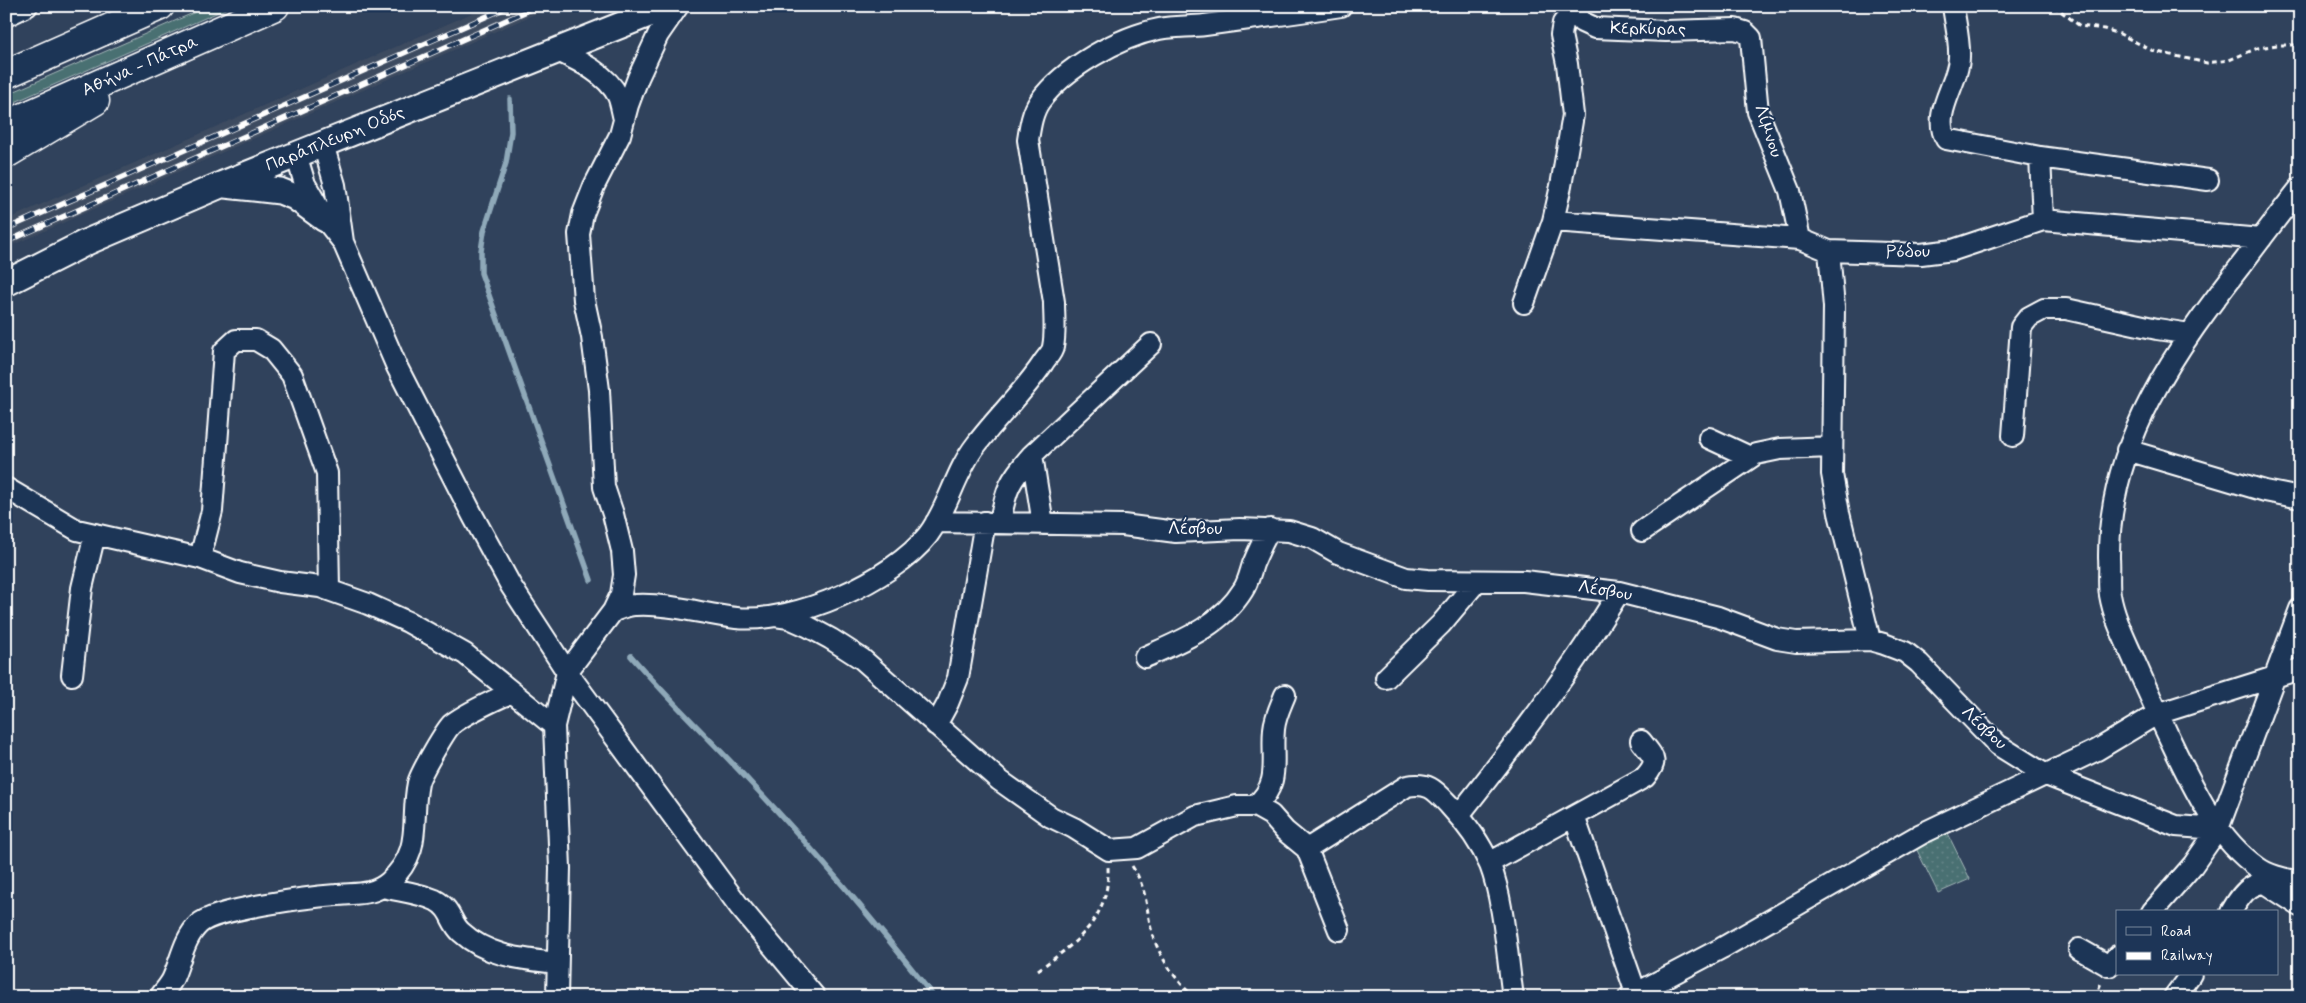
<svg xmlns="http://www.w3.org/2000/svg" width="2306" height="1003" viewBox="0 0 2306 1003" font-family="Mynerve,sans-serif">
  <defs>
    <pattern id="park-dots" width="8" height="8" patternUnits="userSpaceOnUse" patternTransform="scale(1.25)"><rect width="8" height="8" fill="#496f72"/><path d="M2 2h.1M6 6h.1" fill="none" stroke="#648587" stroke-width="1.8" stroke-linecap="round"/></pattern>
  </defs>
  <rect width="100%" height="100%" fill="#30425c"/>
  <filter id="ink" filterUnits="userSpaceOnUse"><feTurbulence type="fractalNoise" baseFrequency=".02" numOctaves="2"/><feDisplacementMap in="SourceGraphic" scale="10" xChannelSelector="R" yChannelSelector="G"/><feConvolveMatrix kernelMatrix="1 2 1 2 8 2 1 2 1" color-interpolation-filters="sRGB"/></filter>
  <g filter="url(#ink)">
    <!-- built -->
    <path fill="#3e4b60" d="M488,6H553L6,248V220Z"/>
    <!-- green -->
    <path fill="#496f72" stroke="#a4b7b8" d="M209,6H232L6,106V95Z"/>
    <!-- park -->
    <path fill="url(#park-dots)" stroke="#a4b7b8" d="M1944,826L1970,879L1938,893L1913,842Z"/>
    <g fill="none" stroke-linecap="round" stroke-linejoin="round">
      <!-- stream -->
      <path stroke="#8fa9b9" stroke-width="5.5" d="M510,99L511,132L506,163L484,231L481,251V273L591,580
        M631,656C669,700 711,740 751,783C815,851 876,923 934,997"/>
      <!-- minor casing -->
      <g stroke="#fff" stroke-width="24">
        <path id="minor" d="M1571,6L1582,22L1595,28L1666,31L1735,29L1745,32L1751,38L1758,112L1790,191L1800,239
          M1953,6C1955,22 1960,41 1959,57C1959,83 1931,113 1946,139L2040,157L2208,180
          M6,16L27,6
          M558,51C579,61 607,74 618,96C621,103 622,112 624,119
          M323,144L335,185L343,242
          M296,154L305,184L325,219L343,242L397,367L473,516L511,586L567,672L739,906L815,997
          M2040,157L2043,220
          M2300,188C2281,212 2263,236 2245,260C2176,348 2108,442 2109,558C2110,570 2108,583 2110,595C2114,618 2125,639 2134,660C2148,692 2162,723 2177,754C2197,795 2219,840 2257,867C2269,876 2286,879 2300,882
          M1553,221L1800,239L1829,251L1921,254L1953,250L2043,220L2261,239
          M1829,251L1834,307L1832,474L1839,513L1870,640
          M1524,303L1553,221L1561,186L1573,115L1567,64L1561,35L1563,23L1573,12
          M2013,436L2021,327L2029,317L2044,309H2066L2157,329L2190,334
          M1709,438L1750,457
          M2127,450L2265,491L2300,498
          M1032,455L1043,524
          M6,488L77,530L200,558L240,573L280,582L320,587L368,604L408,622L465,654L554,726
          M936,522L1123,525L1176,532L1240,529L1289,531L1312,538L1338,553L1406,578L1428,580L1524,581L1619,592L1718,617L1777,639L1796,642L1870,640L1884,644L1905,652L1919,663L1998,745L2046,775L2176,826L2218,829
          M1000,522C1006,489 1009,481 1032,455L1151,344
          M1642,531L1756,454L1780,449L1832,447
          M200,558L212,511L224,351L236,340H256L271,349L292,375L327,473L329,590
          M613,611C620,609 628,605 635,605C668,603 703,614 736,618C794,624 892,581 928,535C949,507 955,472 976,445C997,417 1023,393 1043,363C1046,358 1052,353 1053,347C1056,333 1054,317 1054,302L1028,140C1030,127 1032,112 1040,101C1064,68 1119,37 1159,29C1174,26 1190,27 1205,25C1251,19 1296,13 1341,6
          M775,616L789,618L807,626L831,639L862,659L999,780L1051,817L1074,828L1109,850L1137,848L1195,816L1237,806H1255L1271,815L1285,831L1307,849
          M1145,657C1181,641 1221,626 1243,590C1248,583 1250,573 1253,564C1258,552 1263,541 1270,529
          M72,675L82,588L95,534
          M1386,678L1441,624L1477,581
          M936,725L948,703L958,678L985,522
          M1255,806C1282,783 1271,760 1274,729C1275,717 1281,705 1285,695
          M1459,815C1516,743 1572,670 1619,592
          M1574,816L1636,993
          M1489,863L1645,777C1660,760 1653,757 1641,741
          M2263,882L2300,906
          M383,887C399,891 419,893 435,900C452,909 450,922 461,932C488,957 523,959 557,963
          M2152,912L2193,865L2218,829L2300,609
          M2231,912C2246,885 2252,884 2282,879
          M1339,930L1307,849L1407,786C1429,782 1435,790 1449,805C1464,821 1481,844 1490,865C1504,901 1507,957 1513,997
          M2079,949L2109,966L2117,956
          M160,997C164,991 170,985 173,978C181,960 184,938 199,924C214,909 311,897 336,895C355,893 373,896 389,882C424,850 410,822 418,783C420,774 446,729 452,724C469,711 493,701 512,692
          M557,997L560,868L554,726L567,672L613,611L621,594L624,575L622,551L613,514L604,487L599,390L592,337L584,300L579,234L583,214L594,186L620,135L628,105L638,78L658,35L678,6
          M1629,997L1722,948L1921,834L2097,750L2157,714L2300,669
          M2174,997L2191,974"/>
      </g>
      <!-- major casing -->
      <g stroke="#fff" stroke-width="29">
        <path id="major" d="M225,185L280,191L295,197L325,219
          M6,283L87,242L223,184L669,6"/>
      </g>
      <!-- highway casing -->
      <g stroke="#fff" stroke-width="31">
        <path id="highway" d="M6,74L160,6
          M6,125L275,6
          M6,154L95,101"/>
      </g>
      <!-- path -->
      <path stroke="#fff" stroke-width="3" stroke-dasharray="5 4" stroke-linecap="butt" d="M2054,6L2080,26L2104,29L2120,34L2153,51L2207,63L2229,60L2258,48L2277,45H2300
        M1132,866C1149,892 1145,909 1153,936C1161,960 1176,979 1193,997
        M1038,970C1076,943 1110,919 1108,867
        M2095,997L2102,981"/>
      <!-- minor -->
      <use href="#minor" stroke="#1d3557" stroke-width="20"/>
      <!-- major -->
      <use href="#major" stroke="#1d3557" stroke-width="25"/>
      <!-- highway -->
      <use href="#highway" stroke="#1d3557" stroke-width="28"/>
      <!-- rail casing -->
      <g stroke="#fff" stroke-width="5.5">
        <path id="rail" d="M6,229L510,6
          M6,242L538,6"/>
      </g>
      <!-- rail -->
      <use href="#rail" stroke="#1d3557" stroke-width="4" stroke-dasharray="11" stroke-linecap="butt"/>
    </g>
  </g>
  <g text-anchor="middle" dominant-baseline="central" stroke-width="4" stroke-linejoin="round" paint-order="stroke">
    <!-- street labels -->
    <g font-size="18" fill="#fff" stroke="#1d3557">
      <text transform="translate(1648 29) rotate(1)">Κερκύρας</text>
      <text transform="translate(140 66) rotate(-24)">Αθήνα - Πάτρα</text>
      <text transform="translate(1768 131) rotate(71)">Λίμνου</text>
      <text transform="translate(335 139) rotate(-22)">Παράπλευρη Οδός</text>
      <text transform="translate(1908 252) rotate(-1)">Ρόδου</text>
      <text x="1195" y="529">Λέσβου</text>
      <text transform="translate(1605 591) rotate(9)">Λέσβου</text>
      <text transform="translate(1984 728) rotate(43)">Λέσβου</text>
    </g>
  </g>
  <!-- margin -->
  <rect width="2306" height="1003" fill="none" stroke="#1d3557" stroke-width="25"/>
  <rect x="12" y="12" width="2281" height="978" fill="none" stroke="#fff" stroke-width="2" filter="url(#ink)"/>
  <!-- legend -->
  <rect x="2116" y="910" width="162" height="65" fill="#1d3557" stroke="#77869a"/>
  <rect x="2126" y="927" width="25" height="8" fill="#1d3557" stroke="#77869a"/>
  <text x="2161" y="936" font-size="15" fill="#ffffff">Road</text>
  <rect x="2126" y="952" width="25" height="8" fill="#ffffff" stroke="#77869a"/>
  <text x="2161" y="960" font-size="15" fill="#ffffff">Railway</text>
</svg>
